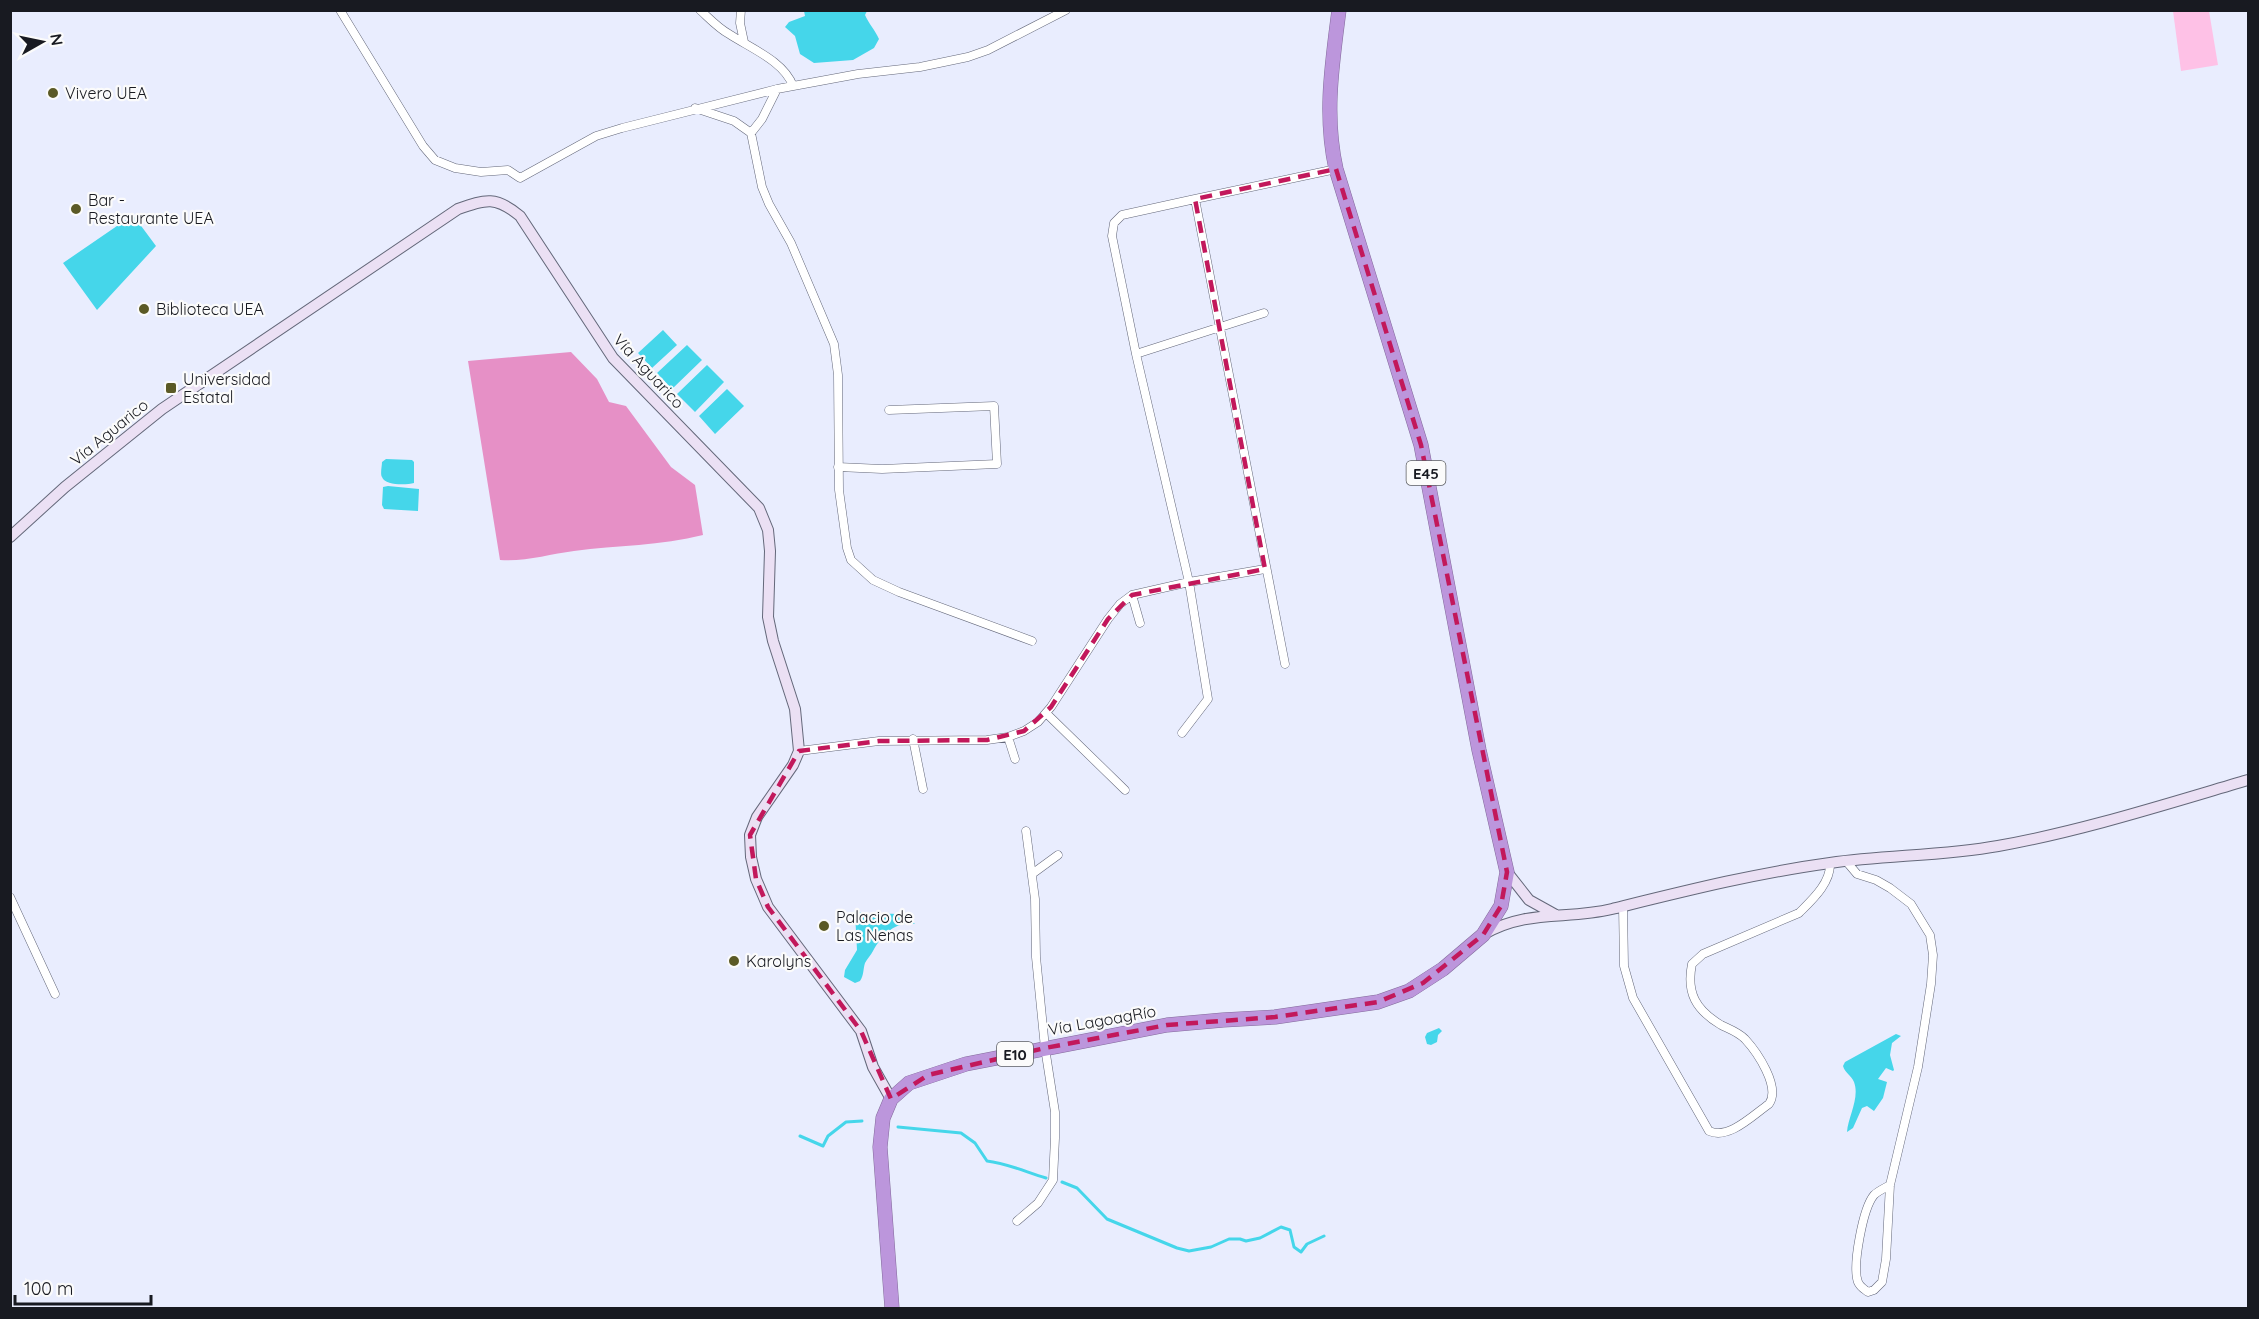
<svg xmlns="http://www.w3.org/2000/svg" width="2259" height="1319" viewBox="0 0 2259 1319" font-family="Quicksand,sans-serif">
  <rect width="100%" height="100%" fill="#e9edfe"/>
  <!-- green -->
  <path fill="#fec1e6" d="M2173,11H2209L2218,65L2181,71Z"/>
  <!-- forest -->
  <path fill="#e690c6" d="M571,352L597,379L609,402L626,406L671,467L695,485L703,535C661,546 617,545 574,551C550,554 525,562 500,560L468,361Z"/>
  <!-- water -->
  <path fill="#45d6ea" d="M804,11H867L865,15C869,24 875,30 879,39L874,48L853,60L814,63L800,54L795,36L785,27L789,22L805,16Z
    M133,215L156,246L97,310L63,263Z
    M663,330L677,345L652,368L638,353Z
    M687,345L702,360L672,389L657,373Z
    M707,365L724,382L695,412L677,394Z
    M727,389L744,406L715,434L699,416Z
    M386,459L412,460L414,462V483C407,485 385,486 382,477C380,474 382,466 382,462Z
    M388,486L419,489L418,511L384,509L382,505L383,487Z
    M855,912C861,912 868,914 874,914C890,914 903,911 915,924C895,921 882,935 873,951C871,955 867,959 865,963C863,969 864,975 860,981L855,983L844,977L845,970L857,950Z
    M1439,1028L1442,1031L1438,1035L1437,1042L1431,1045L1427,1044L1425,1037L1427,1033Z
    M1896,1034L1901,1036L1892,1043L1890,1055L1894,1070L1893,1071L1886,1068L1878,1079L1887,1082L1883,1098L1874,1111L1867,1106L1862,1108L1853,1128L1847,1132C1848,1117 1860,1098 1854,1082C1851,1075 1845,1073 1843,1066L1845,1062Z"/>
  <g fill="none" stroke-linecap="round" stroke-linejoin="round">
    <!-- stream -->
    <path stroke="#45d6ea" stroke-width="3" d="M898,1127L961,1133L975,1143L987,1161C1006,1163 1026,1172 1046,1178
      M800,1136L823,1146L828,1136L846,1122L862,1121
      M1062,1182L1077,1188L1107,1219L1177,1248L1189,1251L1211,1247L1229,1239H1240L1246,1241L1260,1238L1281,1227L1290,1230L1294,1247L1301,1252L1307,1244L1324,1236"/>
    <!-- street casing -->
    <g stroke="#64687a" stroke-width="9">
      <path id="street" d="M340,10L423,146L435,160L455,168L481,172L508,170L520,178L596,136L622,128L777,89L858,74L920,67L968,57L988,50L1066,10
        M700,10C709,18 718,28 729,34C750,48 784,61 793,86
        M741,10L740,23L744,42
        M777,89L762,119L751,133L762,187L769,204L791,243L834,344L838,375L839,490L847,548L851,560L873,580L899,592L1032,641
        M695,108L734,121L751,133
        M1136,354L1112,236L1114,223L1122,215L1195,199
        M838,467L882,469L997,464L994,406L889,410
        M1132,595L1140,623
        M1285,664L1195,199L1336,169
        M1046,713L1125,790
        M1182,733L1208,699L1189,582L1136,354L1264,313
        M1008,737L1015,759
        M913,739L923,789
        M799,751L879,741L987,740L1008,737L1024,731L1038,722L1051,707L1108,619L1120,604L1132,595L1189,582L1265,569
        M1846,861L1857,874L1876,880L1890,888L1911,904L1930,935L1933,955L1931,984L1918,1067L1890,1185L1886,1259L1882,1282L1874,1290L1868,1292C1864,1289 1860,1287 1858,1282C1852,1266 1863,1208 1874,1195C1878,1191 1885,1188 1890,1185
        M1032,874L1058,855
        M10,897L55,994
        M1623,906L1624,966L1633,998L1709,1131C1729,1140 1753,1115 1769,1104C1781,1087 1757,1052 1745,1039C1738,1032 1729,1029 1721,1025C1696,1010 1686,993 1692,964L1703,954L1799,913C1812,900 1831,883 1830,863
        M1017,1221L1038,1203L1053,1180L1055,1138V1112L1045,1048L1036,957L1035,899L1026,831"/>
    </g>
    <!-- secondary casing -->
    <g stroke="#64687a" stroke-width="12">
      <path id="secondary" d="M10,537L65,487L162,409L458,209C486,199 496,196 520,216L613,358L759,508L768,530L770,551L768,617L773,641L795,709L799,751L793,765L757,817L750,835L751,857L756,879L768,907L861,1031L873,1067L891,1099
        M1507,872L1529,900L1556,915
        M1484,934C1528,909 1566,920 1612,909C1685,891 1756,873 1830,863C1886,855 1943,856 1998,846C2082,831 2166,804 2248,780"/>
    </g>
    <!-- highway casing -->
    <g stroke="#836b9b" stroke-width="15">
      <path id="highway" d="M892,1308L880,1147L883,1118L891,1099L909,1083L966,1064L1167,1025L1223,1020L1275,1017L1378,1002L1409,991L1443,969L1483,935L1501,906L1507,872L1479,750L1421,445L1336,169C1324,115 1332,65 1339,10"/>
    </g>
    <!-- street -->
    <use href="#street" stroke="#fff" stroke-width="8"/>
    <!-- secondary -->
    <use href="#secondary" stroke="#ebe0f4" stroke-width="10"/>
    <!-- highway -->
    <use href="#highway" stroke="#bc96dc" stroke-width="14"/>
  </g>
  <!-- marked area -->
  <path fill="none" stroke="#c2185b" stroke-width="4.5" stroke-dasharray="12 8" stroke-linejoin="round" d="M1336,169L1421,445L1507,872L1501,906L1483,935L1423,983L1378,1002L1275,1017L1167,1025L1045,1048L928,1075L891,1099L861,1031L768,907L756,879L750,835L799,751L879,741L987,740L1024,731L1051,707L1108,619L1132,595L1265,569L1195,199Z"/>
  <!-- markers -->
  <g fill="#5b5a26" stroke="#fbfbfb" stroke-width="2">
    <circle cx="53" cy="93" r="6"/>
    <circle cx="76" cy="209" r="6"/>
    <circle cx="144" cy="309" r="6"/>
    <rect x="165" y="382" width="12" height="12" rx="3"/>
    <circle cx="824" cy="926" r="6"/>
    <circle cx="734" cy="961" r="6"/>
  </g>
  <g text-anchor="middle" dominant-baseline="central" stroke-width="4.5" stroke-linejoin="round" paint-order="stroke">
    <!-- shield labels -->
    <g fill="#fbfbfb" stroke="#5c5e62" stroke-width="1.5">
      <rect x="1406.5" y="461" width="39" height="24" rx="4.5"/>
      <rect x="997" y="1042" width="36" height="24" rx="4.5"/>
    </g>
    <g font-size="15" font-weight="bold" fill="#181a21">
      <text x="1426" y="473">E45</text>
      <text x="1015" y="1054">E10</text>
    </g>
    <!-- poi labels -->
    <g font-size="16" fill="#181a21" stroke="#fbfbfb" text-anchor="start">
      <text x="65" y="93">Vivero UEA</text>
      <text x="88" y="200">Bar -<tspan x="88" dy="18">Restaurante UEA</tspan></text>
      <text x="156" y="309">Biblioteca UEA</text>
      <text x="183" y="379">Universidad<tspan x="183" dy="18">Estatal</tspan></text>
      <text x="836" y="917">Palacio de<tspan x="836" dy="18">Las Nenas</tspan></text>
      <text x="746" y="961">Karolyns</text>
    </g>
    <!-- street labels -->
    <g font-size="16" fill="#181a21" stroke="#fbfbfb">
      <text transform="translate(649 371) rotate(47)">Vía Aguarico</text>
      <text transform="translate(109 432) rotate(-39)">Vía Aguarico</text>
      <text transform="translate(1102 1020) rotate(-10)">Vía LagoagRío</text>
    </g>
  </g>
  <!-- border -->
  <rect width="2259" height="1319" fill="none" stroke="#181a21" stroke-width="24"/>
  <!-- north arrow -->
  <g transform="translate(42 42) rotate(81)" stroke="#fbfbfb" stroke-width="4.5" paint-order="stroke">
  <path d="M0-4.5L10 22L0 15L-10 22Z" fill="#181a21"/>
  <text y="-9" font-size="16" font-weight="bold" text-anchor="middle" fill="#181a21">N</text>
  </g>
  <!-- scale -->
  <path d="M15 1295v9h136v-9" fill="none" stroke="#181a21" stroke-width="3"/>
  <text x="24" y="1295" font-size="18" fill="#181a21" stroke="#fbfbfb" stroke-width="4.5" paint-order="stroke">100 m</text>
</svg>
